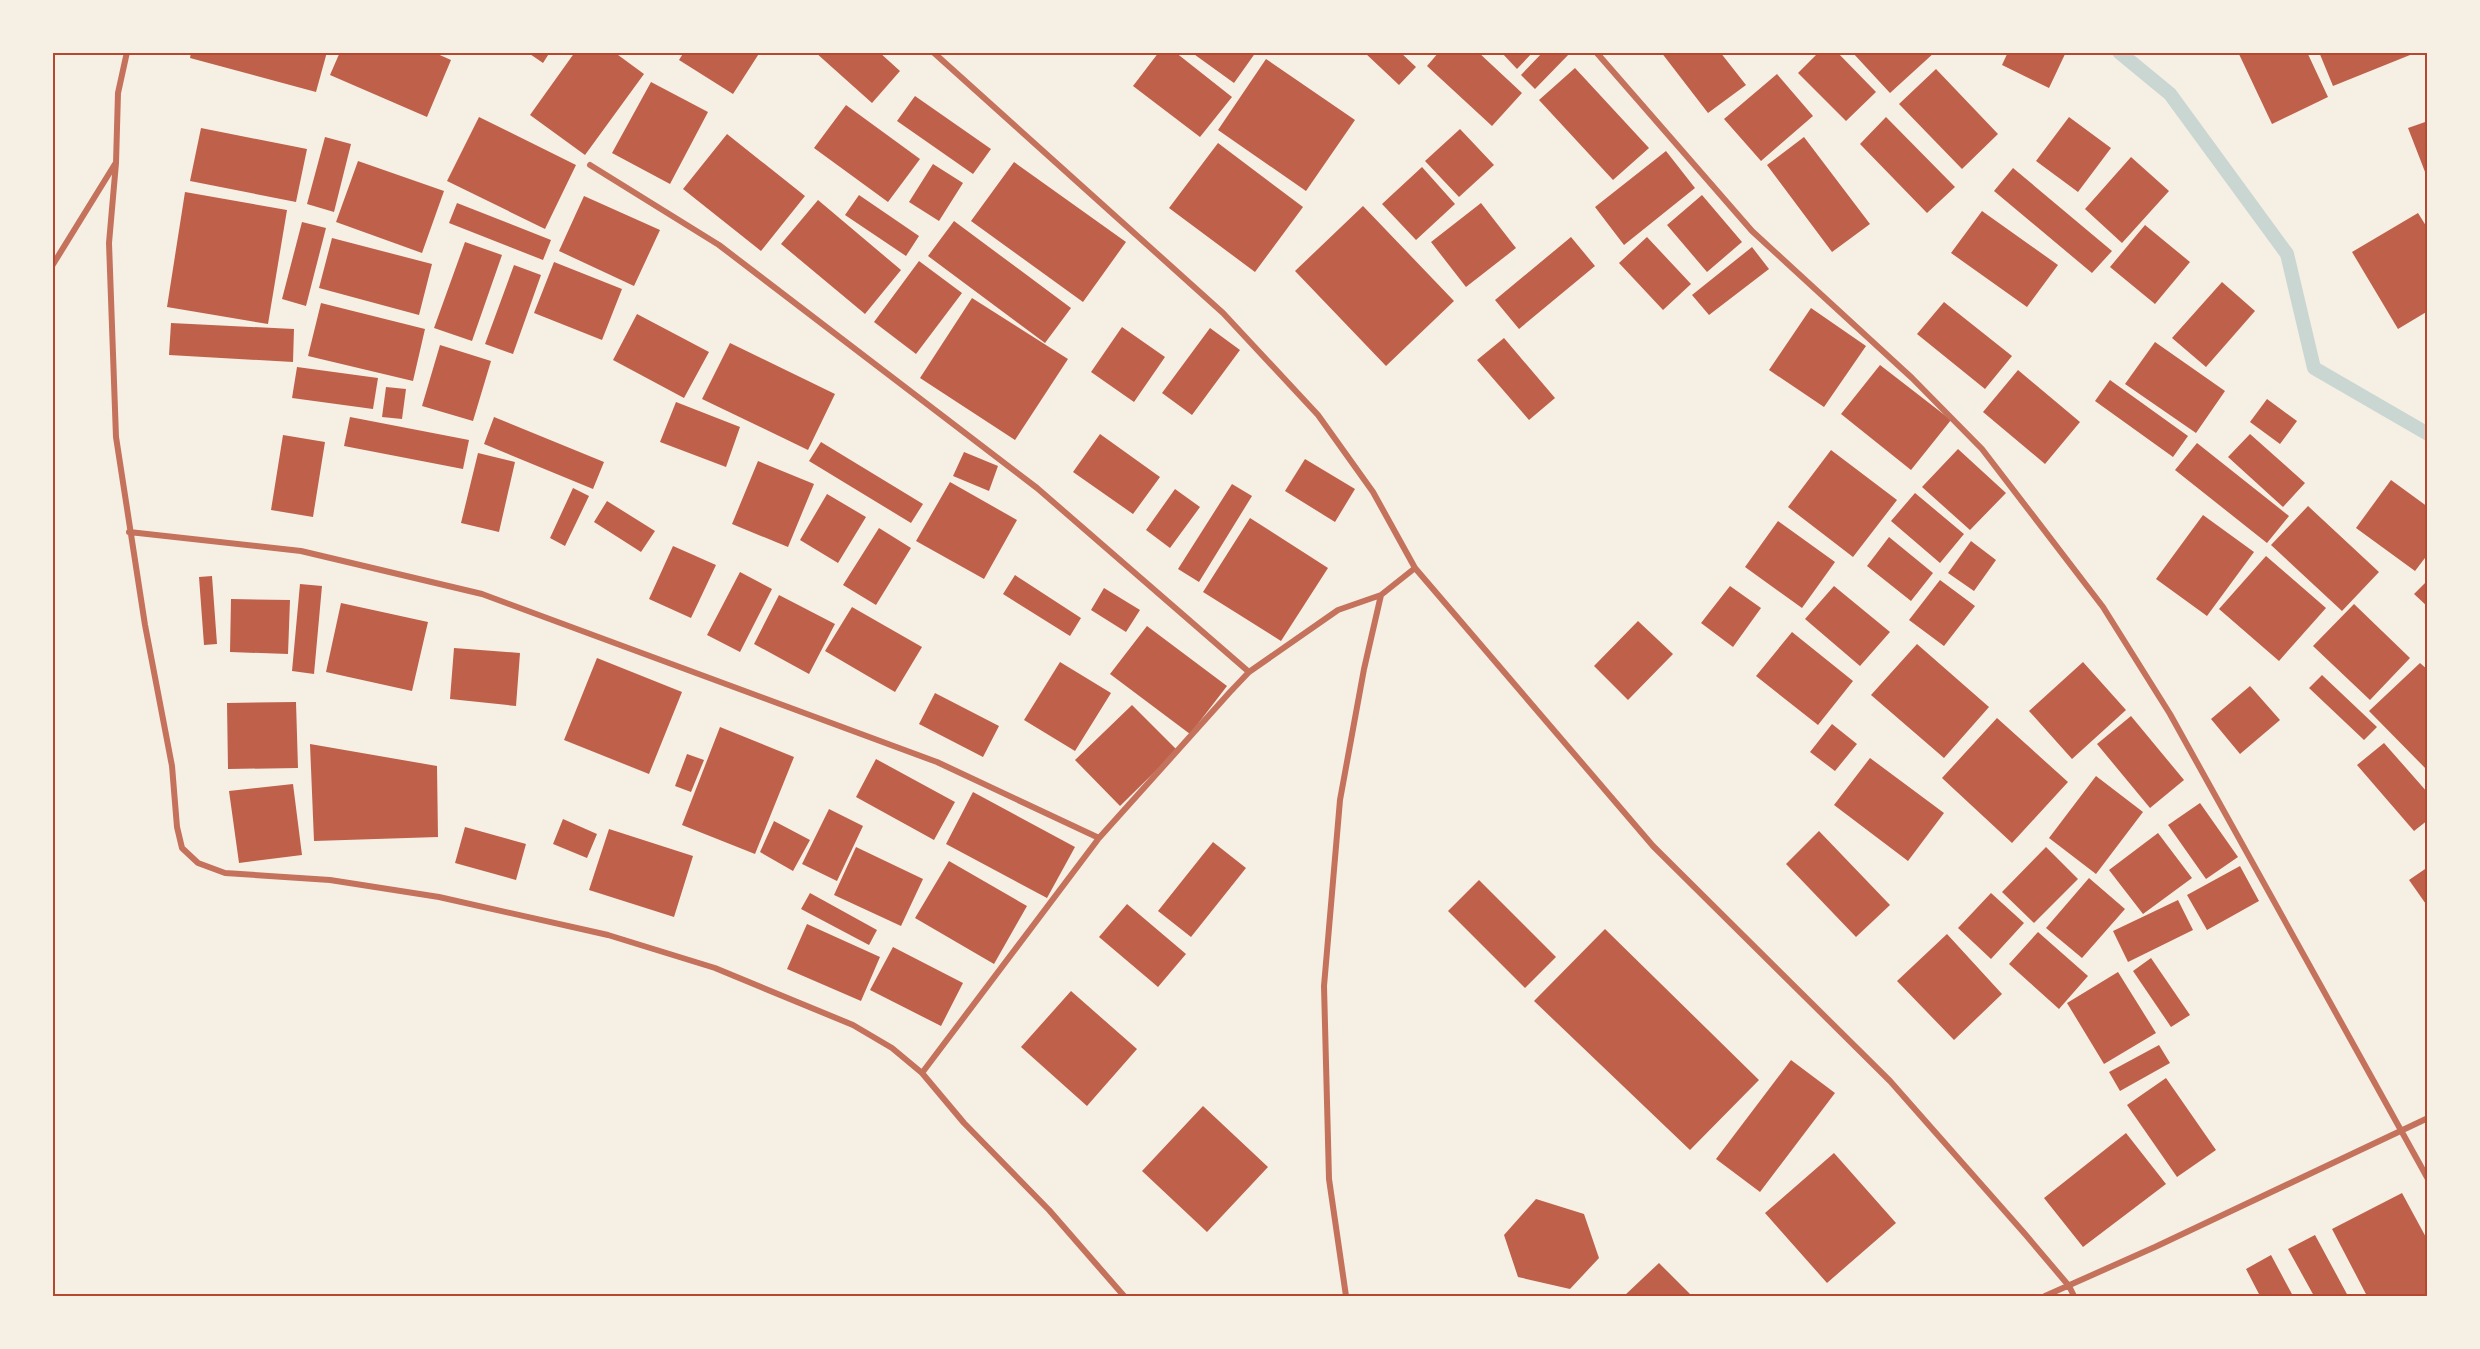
<svg xmlns="http://www.w3.org/2000/svg" width="2480" height="1349" viewBox="0 0 2480 1349" font-family="'Fira Sans',sans-serif">
  <rect width="100%" height="100%" fill="#f6efe4"/>
  <g fill="none" stroke-linecap="round" stroke-linejoin="round">
    <!-- stream -->
    <path stroke="#c9d6d2" stroke-width="14" d="M2119,52L2170,94L2287,254L2314,368L2428,434"/>
  </g>
  <!-- building -->
  <path fill="#bf614a" d="M191,52H327L316,92L190,58Z
    M340,52H433L451,60L427,117L330,75Z
    M527,52H550L543,63Z
    M575,52H614L644,74L585,155L530,115Z
    M684,52H760L733,94L679,60Z
    M815,52H879L900,71L872,103Z
    M1159,52H1175L1232,97L1200,137L1133,86Z
    M1191,52H1256L1234,83Z
    M1364,52H1400L1416,67L1399,85Z
    M1439,52H1478L1522,93L1492,126L1427,66Z
    M1501,52H1533L1517,69Z
    M1543,52H1571L1535,89L1521,75Z
    M1661,52H1720L1746,85L1708,113Z
    M1819,52H1837L1876,92L1846,121L1798,73Z
    M1852,52H1935L1890,93Z
    M2008,52H2066L2049,88L2002,65Z
    M2238,52H2307L2328,97L2272,124Z
    M2319,52H2415V53L2333,86Z
    M1266,59L1355,120L1306,191L1218,130Z
    M1575,68L1649,148L1613,180L1539,100Z
    M1936,69L1998,134L1962,169L1899,104Z
    M1777,74L1813,116L1761,161L1724,119Z
    M651,82L708,112L670,184L612,153Z
    M915,96L991,149L973,174L897,121Z
    M846,105L920,159L888,202L814,148Z
    M479,117L576,165L545,229L447,181Z
    M1886,117L1955,187L1927,213L1860,144Z
    M2069,117L2111,148L2078,192L2036,161Z
    M2428,121V177H2427L2408,128Z
    M201,128L307,149L296,202L190,181Z
    M1460,129L1494,165L1459,197L1425,161Z
    M727,134L805,196L761,251L683,189Z
    M325,137L351,144L334,212L307,204Z
    M1804,137L1870,224L1832,252L1767,165Z
    M1218,143L1303,207L1255,272L1169,208Z
    M1666,151L1695,188L1624,245L1595,207Z
    M2131,157L2169,191L2122,243L2085,209Z
    M358,161L444,191L422,253L336,222Z
    M1014,162L1126,242L1083,302L971,221Z
    M933,164L963,183L939,221L909,202Z
    M1422,167L1455,204L1416,240L1382,204Z
    M2013,168L2112,251L2092,273L1994,191Z
    M185,192L287,210L268,324L167,307Z
    M859,195L919,236L906,256L845,215Z
    M1702,195L1742,242L1707,272L1667,225Z
    M584,196L660,230L634,286L559,251Z
    M818,200L901,270L865,314L781,244Z
    M457,203L551,240L543,260L449,223Z
    M1481,203L1516,248L1466,287L1431,242Z
    M1363,206L1454,301L1386,366L1295,271Z
    M1982,211L2058,265L2027,307L1951,253Z
    M2418,213L2428,229V311L2398,329L2352,252Z
    M954,221L1071,308L1045,343L928,256Z
    M302,222L326,228L306,306L282,299Z
    M2145,225L2190,262L2155,304L2110,267Z
    M1571,237L1595,266L1519,329L1495,300Z
    M1647,237L1691,284L1663,310L1619,263Z
    M332,238L432,264L419,315L319,288Z
    M465,242L502,255L472,341L434,328Z
    M1752,247L1769,269L1709,315L1692,295Z
    M919,261L962,293L916,354L874,322Z
    M554,262L622,289L602,340L534,313Z
    M514,265L541,275L513,354L485,344Z
    M2222,282L2255,311L2206,367L2172,338Z
    M972,298L1068,359L1015,440L920,378Z
    M1944,302L2012,356L1985,389L1917,334Z
    M321,303L425,329L413,381L308,356Z
    M1811,308L1866,346L1824,407L1769,370Z
    M637,314L709,352L684,398L613,360Z
    M171,323L294,329L293,362L169,355Z
    M1122,327L1165,357L1134,402L1091,372Z
    M1210,328L1240,350L1192,415L1162,393Z
    M1504,338L1555,398L1529,420L1477,360Z
    M2155,342L2225,391L2196,433L2125,384Z
    M730,343L835,394L808,450L702,399Z
    M440,345L491,361L473,421L422,406Z
    M1880,365L1951,420L1911,470L1841,414Z
    M297,367L378,378L373,409L292,398Z
    M2018,370L2080,422L2045,464L1983,412Z
    M2110,380L2188,436L2173,457L2095,401Z
    M386,387L406,389L402,419L382,417Z
    M2267,399L2297,421L2280,444L2250,422Z
    M676,402L740,427L726,467L660,442Z
    M350,417L469,440L463,469L344,446Z
    M494,417L604,462L593,489L484,444Z
    M1100,434L1160,477L1133,514L1073,472Z
    M2250,434L2305,483L2283,507L2228,457Z
    M283,435L325,442L313,517L271,510Z
    M821,442L923,504L911,523L809,461Z
    M2197,443L2289,516L2267,543L2175,470Z
    M1958,449L2006,493L1970,530L1922,487Z
    M1831,450L1897,500L1853,557L1788,507Z
    M964,452L998,466L989,491L953,476Z
    M478,453L515,462L499,532L461,523Z
    M1305,459L1355,489L1335,522L1285,491Z
    M758,461L814,484L788,547L732,524Z
    M2391,480L2428,507V554L2415,571L2356,528Z
    M950,482L1017,520L984,579L916,541Z
    M1232,484L1252,496L1199,582L1178,569Z
    M573,488L589,496L565,546L550,538Z
    M1175,489L1200,507L1170,548L1146,530Z
    M1915,493L1964,534L1940,563L1891,521Z
    M827,494L866,517L838,563L800,540Z
    M607,501L655,531L641,552L594,522Z
    M2308,506L2379,572L2342,611L2271,545Z
    M2203,515L2254,552L2207,616L2156,579Z
    M1250,518L1328,568L1281,641L1203,592Z
    M1778,521L1835,562L1802,608L1745,567Z
    M879,528L911,548L876,605L843,585Z
    M1889,537L1933,573L1911,601L1867,566Z
    M1971,541L1996,560L1974,591L1948,573Z
    M673,546L716,565L691,618L649,599Z
    M2266,556L2326,608L2279,661L2219,609Z
    M740,572L772,589L740,652L707,635Z
    M1015,575L1081,618L1070,636L1003,594Z
    M212,576L217,644L204,645L199,577Z
    M1940,580L1975,606L1944,646L1909,620Z
    M2428,580V607L2414,594Z
    M300,584L322,586L314,674L292,671Z
    M1730,586L1761,608L1733,647L1701,623Z
    M1834,586L1890,632L1860,666L1805,619Z
    M1104,588L1140,610L1126,632L1091,610Z
    M779,595L835,624L809,674L754,644Z
    M231,599L290,600L288,654L230,652Z
    M341,603L428,622L412,691L326,672Z
    M2354,604L2410,658L2370,700L2313,646Z
    M852,607L922,647L895,692L825,651Z
    M1638,621L1673,654L1628,700L1594,666Z
    M1147,626L1227,686L1190,734L1110,674Z
    M1792,632L1853,681L1818,725L1756,676Z
    M1917,644L1989,707L1944,758L1871,695Z
    M454,648L520,653L516,706L450,699Z
    M597,658L682,692L649,774L564,740Z
    M1060,662L1111,693L1075,751L1024,720Z
    M2083,662L2126,710L2072,759L2029,711Z
    M2420,663L2428,670V771L2369,711Z
    M2322,675L2377,727L2364,740L2309,688Z
    M2250,686L2280,720L2240,754L2211,719Z
    M935,693L999,726L983,757L919,724Z
    M296,702L298,768L228,769L227,703Z
    M1132,705L1177,750L1120,806L1075,760Z
    M2131,716L2184,780L2150,808L2097,744Z
    M1997,718L2068,782L2012,843L1942,778Z
    M1832,724L1857,744L1835,771L1810,752Z
    M720,727L794,757L755,854L682,825Z
    M2384,743L2428,793V820L2414,831L2357,765Z
    M310,744L437,766L438,837L314,841Z
    M687,754L704,760L691,792L675,786Z
    M1870,758L1944,813L1908,861L1834,805Z
    M876,759L955,802L934,840L856,797Z
    M2096,776L2143,812L2096,874L2049,838Z
    M293,784L302,855L239,863L229,791Z
    M973,792L1075,847L1047,898L946,844Z
    M2200,803L2238,857L2206,879L2168,825Z
    M829,809L863,826L837,881L802,864Z
    M563,819L597,834L587,858L553,844Z
    M774,821L810,840L793,871L760,852Z
    M465,827L526,844L516,880L455,863Z
    M609,829L693,856L674,917L589,890Z
    M1819,831L1890,905L1856,937L1786,864Z
    M2158,833L2192,878L2143,914L2109,870Z
    M1213,842L1246,868L1191,937L1158,911Z
    M856,847L923,879L901,926L834,895Z
    M2046,847L2078,879L2034,923L2002,892Z
    M949,861L1027,906L994,964L915,918Z
    M2240,866L2259,901L2207,930L2187,895Z
    M2428,867V907L2409,880Z
    M2089,878L2125,909L2082,958L2046,928Z
    M1479,880L1556,957L1525,988L1448,911Z
    M810,893L877,930L869,945L801,909Z
    M1991,893L2024,923L1991,959L1958,928Z
    M2178,900L2193,930L2128,962L2113,931Z
    M1127,904L1186,954L1158,987L1099,937Z
    M807,924L880,957L861,1001L787,969Z
    M1605,929L1759,1080L1690,1150L1534,1001Z
    M2038,932L2088,976L2059,1009L2009,964Z
    M1947,934L2002,994L1954,1040L1897,981Z
    M893,947L963,983L941,1026L870,990Z
    M2151,958L2190,1015L2171,1027L2133,971Z
    M2118,972L2156,1033L2104,1064L2067,1003Z
    M1071,991L1137,1049L1087,1106L1021,1047Z
    M2159,1045L2170,1063L2120,1091L2109,1072Z
    M1791,1060L1835,1093L1760,1192L1716,1159Z
    M2166,1078L2216,1150L2177,1177L2127,1105Z
    M1203,1106L1268,1167L1207,1232L1142,1171Z
    M2126,1133L2166,1184L2083,1247L2044,1198Z
    M1834,1153L1896,1223L1827,1283L1765,1213Z
    M2402,1193L2428,1241V1296H2367L2332,1229Z
    M1536,1199L1584,1214L1599,1258L1570,1289L1518,1277L1504,1235Z
    M2315,1235L2348,1296H2314L2288,1249Z
    M2271,1255L2293,1296H2260L2246,1269Z
    M1659,1263L1692,1296H1624Z"/>
  <g fill="none" stroke-linecap="round" stroke-linejoin="round">
    <!-- minor -->
    <path stroke="#c5725c" stroke-width="6" d="M127,52L118,93L116,163L109,243L116,437L145,625L172,766L177,827L182,848L198,863L225,873L330,880L439,897L608,935L715,968L853,1025L892,1048L922,1073L964,1123L1049,1210L1124,1296
      M933,52L1223,313L1318,415L1373,492L1415,568L1653,846L1890,1081L2025,1234L2069,1286L2074,1296
      M1596,52L1752,231L1912,378L1982,449L2103,607L2170,714L2428,1179
      M590,165L719,245L1037,488L1249,672
      M52,266L115,164
      M129,532L301,551L482,594L937,762L1099,838
      M922,1073L1099,838L1230,692L1249,672L1338,610L1381,595
      M1346,1296L1329,1179L1324,986L1340,800L1364,669L1381,595L1415,568
      M2045,1296L2155,1247L2428,1118"/>
  </g>
  <!-- border -->
  <rect width="2480" height="1349" fill="none" stroke="#f6efe4" stroke-width="108"/>
  <rect x="54" y="54" width="2372" height="1241" fill="none" stroke="#b5482f" stroke-width="2"/>
</svg>
